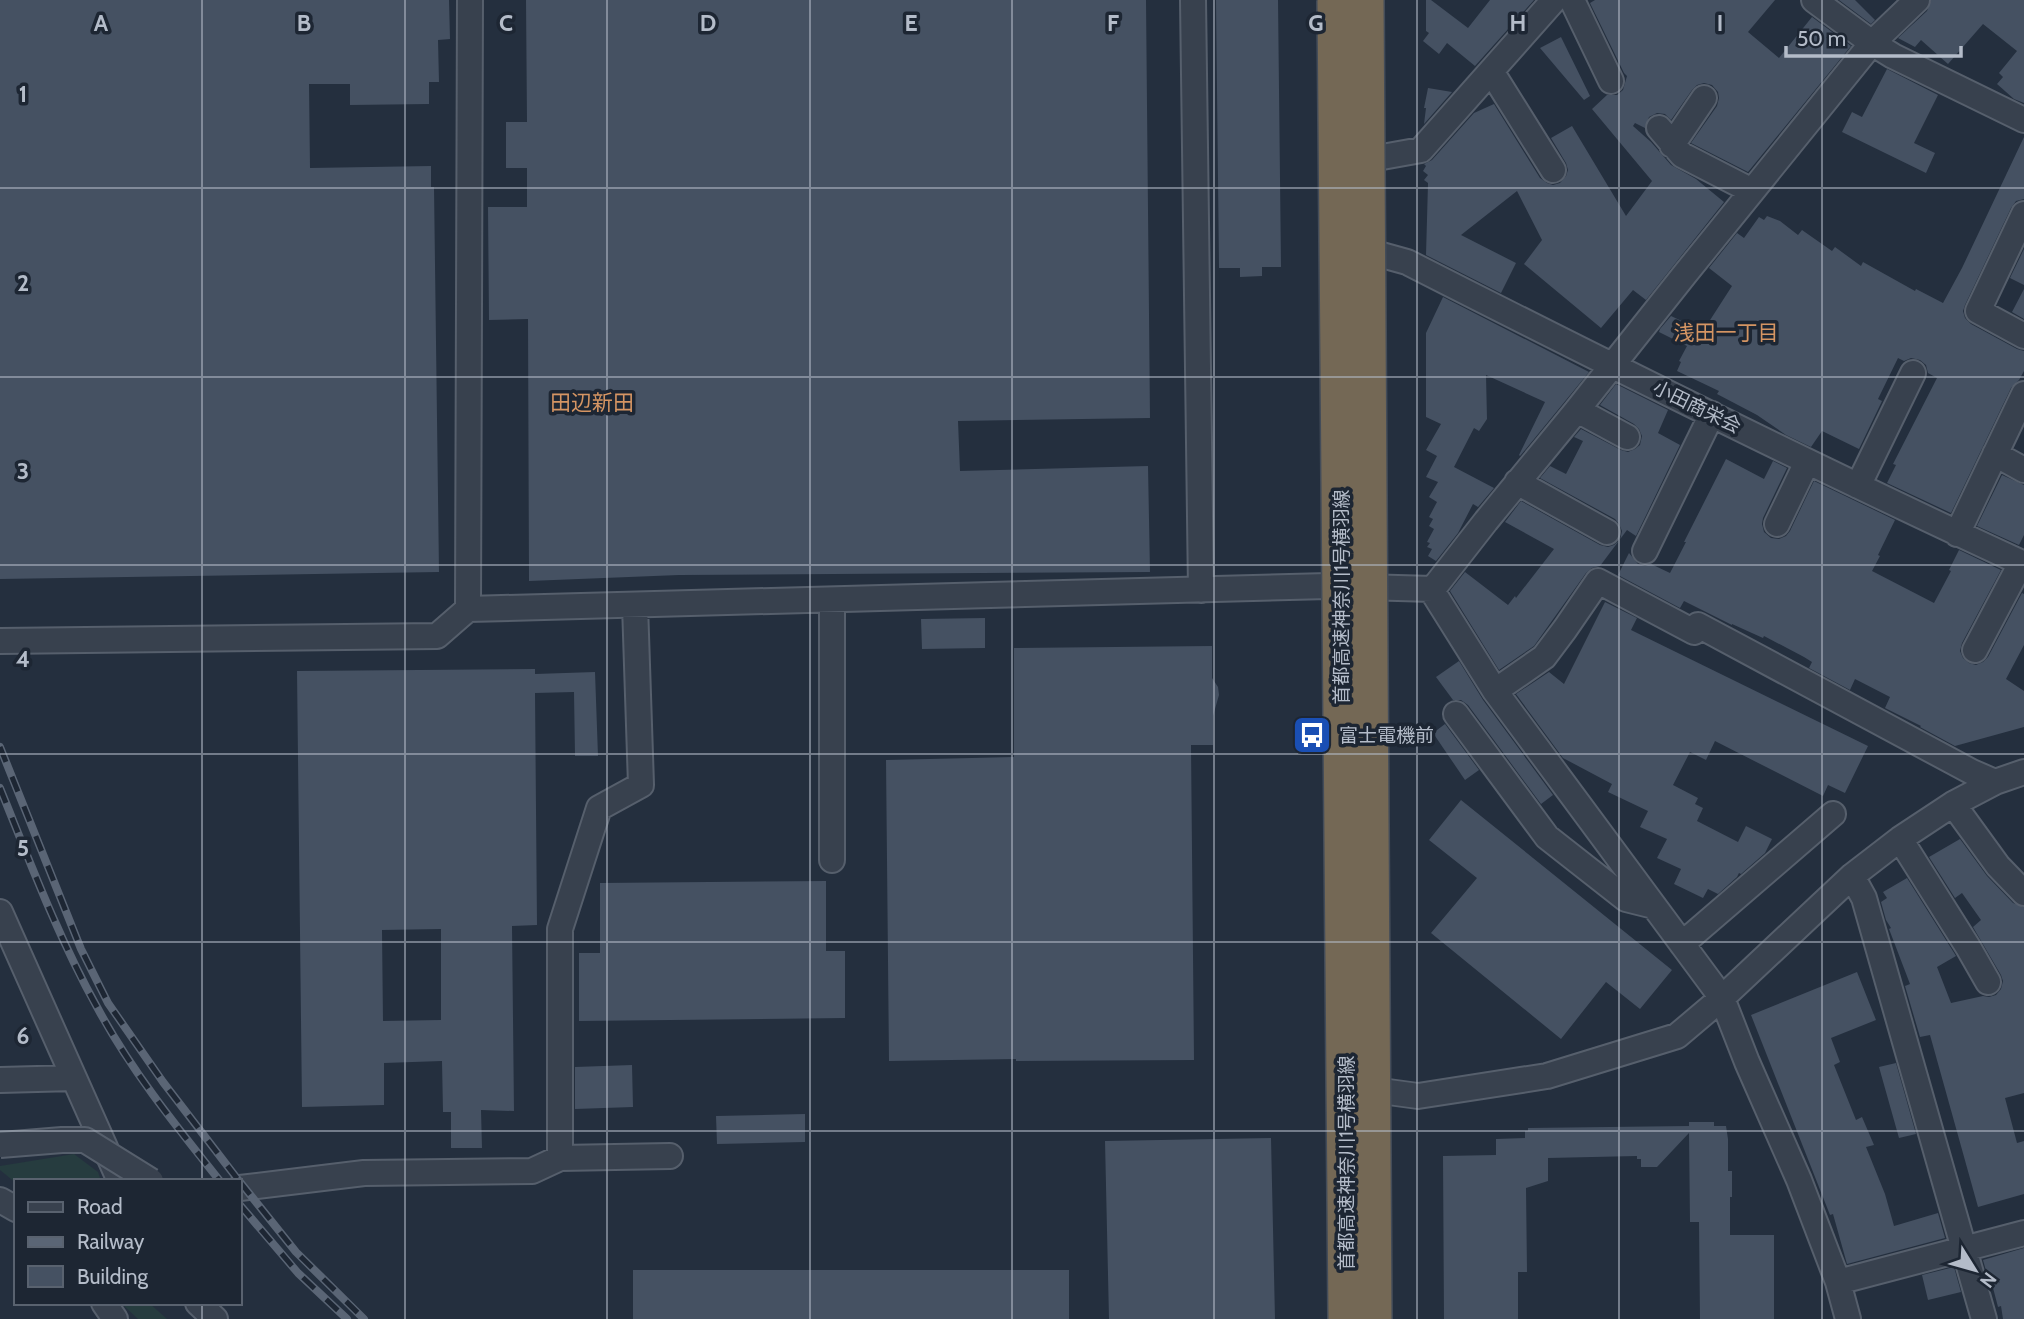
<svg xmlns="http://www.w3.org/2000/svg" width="2024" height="1319" viewBox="0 0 2024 1319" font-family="Cabin,'Noto Sans JP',sans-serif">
  <rect width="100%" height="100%" fill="#242f3e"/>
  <!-- green -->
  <path fill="#263c3f" d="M74,1154L98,1172L101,1181H16V1183L0,1170V1166Z
    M121,1303H149L167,1319H138Z"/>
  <!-- building -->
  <path fill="#455162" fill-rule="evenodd" d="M0,0H449L450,39L438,40L439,82H429V104L350,105V84H309L310,168L431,166V187H434L439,572L0,579Z
    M526,0H1146L1150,418L958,421L960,471L1148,466L1150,572L679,575L529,581L528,319L489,320L488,207H527V168H506V122H527Z
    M1216,0H1278L1281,267H1262V276L1240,277V268H1219Z
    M1426,0H1431L1468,28L1490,0H1534L1475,66L1447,43L1439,54L1423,41L1429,33L1426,31Z
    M1595,0H1775L1748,32L1779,58L1812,17L1851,46L1748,172L1691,143L1717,106L1719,98L1718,92L1712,85L1704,83L1697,85L1692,90L1671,120L1665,114L1657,113L1649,117L1645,128L1635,123L1633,126L1651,142L1671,165L1696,179L1724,202L1646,300L1633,290L1601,328L1524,264L1542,240L1517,191L1461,235L1516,263L1501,293L1426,255L1428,183L1424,180L1428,175L1423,171L1426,166L1424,164L1432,160L1474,113L1494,104L1540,178L1547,183L1553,185L1560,183L1566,176L1568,170L1566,163L1551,138L1572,126L1626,216L1652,181L1592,109L1607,95H1617L1623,90L1627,76L1624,73L1590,3Z
    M1839,0H1855L1875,20L1871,24Z
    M1931,0H2024V103L2014,99L1997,84L2003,77L1999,73L2017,51L1983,24L1948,64L1921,40L1915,47L1898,38L1927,11Z
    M1561,37L1590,96L1584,100L1540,48Z
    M1887,69L1938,95L1914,143L1935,153L1926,173L1842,132L1852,112L1862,117Z
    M1428,88L1452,92L1424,124L1426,108H1424Z
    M2024,137V199L2016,201L2011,208L1965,305L1963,311L1965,318L1971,324L2017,349L2024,351V371L2019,380L2011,388L1951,513L1887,483L1896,465L1893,464L1937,378L1928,373L1926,365L1920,360L1911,358L1904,361L1898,358L1878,399L1882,401L1859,449L1822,431L1811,447L1786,435L1757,415L1717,394L1719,391L1677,371L1681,362L1679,361L1687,346L1659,332L1660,329L1671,316L1703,331L1732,286L1709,268L1737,233L1744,238L1759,217L1764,220L1767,216L1780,221L1798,235L1802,230L1832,251L1835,247L1861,266L1863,262L1915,291L1916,289L1943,303L1962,268Z
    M2024,249V285L2010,278Z
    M2024,289V319L2012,312Z
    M1443,297L1589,372L1520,456L1519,455L1545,402L1486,375L1487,419L1479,431L1474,428L1454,467L1494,488L1478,507L1473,504L1458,533L1436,561L1428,556L1432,549L1427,547L1430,543L1427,542L1434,529L1429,526L1433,519L1429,517L1437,502L1429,497L1438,482L1426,477L1437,456L1426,450L1441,424L1426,417V333Z
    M1616,384L1668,410L1658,433L1680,445L1636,536L1627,530L1600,566L1592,568L1586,573L1534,646L1499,670L1450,591L1465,572L1508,605L1515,596L1516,598L1554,549L1505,522L1521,501L1600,545L1608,547L1614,545L1620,540L1622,531L1619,524L1615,519L1540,478L1550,466L1566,474L1583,441L1574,437L1581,429L1621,450L1628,452L1635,449L1640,445L1642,436L1639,429L1634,424L1600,405Z
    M1726,459L1764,479L1773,461L1787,468L1763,518L1762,524L1764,532L1771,538L1779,539L1786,536L1790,531L1814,481L1895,520L1878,555L1880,556L1872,571L1934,603L1951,571L1949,570L1959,550L2001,570L1962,643L1960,651L1963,658L1969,663L1976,665L1983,662L1988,657L2022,593L2024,594V645L2006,679L2024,691V727L1955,746L1920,727L1921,726L1885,708L1890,697L1855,679L1850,690L1809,668L1812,662L1804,657L1764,636L1763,638L1732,624V625L1684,601L1680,608L1618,575L1629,553L1638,564L1645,566L1651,564L1670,573L1686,542H1684Z
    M2002,475L2024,485V535L2019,545L1977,526Z
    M1605,602L1637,618L1631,630L1868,746L1845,793L1828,785L1823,796L1715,741L1706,760L1690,752L1673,785L1698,798L1695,804L1703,808L1697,821L1738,842L1746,826L1772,839L1765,853L1741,874L1739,873L1737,877L1718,894L1708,889L1703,898L1674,884L1681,869L1657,858L1667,839L1640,827L1648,811L1608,792L1612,784L1563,758L1516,694L1549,672L1564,684Z
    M985,618V648L922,649L921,619Z
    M1212,646V678L1218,687L1219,695L1213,716V745H1191L1194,1060L1016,1061V1059L889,1061L886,760L1014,757V648Z
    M1459,661L1483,700L1553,795L1541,804L1468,705L1461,700H1453L1436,677Z
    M535,669V674L595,672L598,756H575L574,692L535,693L537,925L512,926L514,1111L481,1110L482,1148H451V1112H443L442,1061L384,1063V1105L302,1107L297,671ZM441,929V1020L383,1021L382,930Z
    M1445,724L1479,770L1465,780L1433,733Z
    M1461,800L1672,970L1640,1009L1606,982L1561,1039L1431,933L1477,878L1429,840Z
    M1960,839L1987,876L2013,903L2024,907V1093L2005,1098L2017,1143L2024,1141V1194L1978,1207L1930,1035L1920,1037L1905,986L1910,984L1889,929L1891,928L1886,920L1881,902L1887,898L1883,892L1907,878L1956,956L1937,967L1951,1003L1983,996L1989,997L1996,995L2001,989L2003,981L2001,975L1973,927L1981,920L1962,893L1955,898L1929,857Z
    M826,881V951H845V1018L579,1021V953H600V883Z
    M1857,972L1876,1020L1831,1038L1840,1062L1834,1065L1856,1120L1862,1117L1874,1145L1866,1147L1885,1194L1894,1226L1938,1213L1945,1238L1847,1264L1833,1214L1830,1215L1751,1015Z
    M1896,1063L1916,1134L1899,1138L1879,1067Z
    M632,1065L633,1107L575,1109V1067Z
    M805,1114V1142L717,1144L716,1116Z
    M1689,1122H1714V1126H1726L1728,1139V1171H1732V1197H1730V1235H1774V1319H1700L1699,1222H1690L1689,1133L1657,1167H1641V1159H1637V1156L1548,1158V1181L1526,1188L1527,1272H1518V1319H1444L1443,1156L1496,1155V1139L1525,1138V1131H1528V1128L1689,1126Z
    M1271,1138L1275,1319H1109L1105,1141Z
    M2024,1248V1319H2003L2001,1306L1998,1307L1992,1284L1990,1285L1983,1260Z
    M1954,1267L1961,1292L1928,1300L1922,1275Z
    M633,1270H1069V1319H633Z"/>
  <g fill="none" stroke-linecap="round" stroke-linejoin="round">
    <!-- minor casing -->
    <g stroke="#565f6c" stroke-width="28">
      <path id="minor" d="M1193,0L1201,590
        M1572,0L1611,81
        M1814,0L1872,43L1893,56L2024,120
        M1491,71L1553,170
        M1659,128L1682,155L1752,191
        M1672,145L1704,98
        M1371,159L1421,150L1554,0
        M2024,214L1978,311L2024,336
        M1371,252L1407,262C1611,366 1816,468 2024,564
        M1577,410L1627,437
        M1995,454L2024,470
        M1517,482L1607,532
        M1858,486L1913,373
        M1777,524L1807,462
        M1957,534L2024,394
        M1645,551L1712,414
        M1431,589L1495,691L1722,998L1747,1062L1799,1180L1838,1282L1848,1319
        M635,605L641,785L599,808L560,929V1158L670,1156
        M468,609L470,0
        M0,641L437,636L468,609L1328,586L1433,589L1486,521L1577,410L1685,274L1872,43L1917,0
        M1975,650L2021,563
        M1495,691L1544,657L1565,629L1598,581L1694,632L1698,625L1972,772L1995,782
        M1456,714L1547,837L1626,899L1654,906
        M1953,804L1998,866L2024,893
        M1900,839L1968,947L1988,982
        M832,860V600
        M1852,876L1864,898L1984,1319
        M0,912L120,1181
        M1682,944L1833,814
        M0,1080L74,1078
        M1359,1088L1418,1096L1547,1076L1677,1036L1722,998L1852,876L1900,839L1953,804L1995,782L2024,772
        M240,1188L364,1173L532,1171L560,1158
        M0,1200L16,1209
        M1838,1282L2024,1233
        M104,1303L115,1319
        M198,1303L215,1319"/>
    </g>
    <!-- minor -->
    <use href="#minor" stroke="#38414e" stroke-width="24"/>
    <!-- rail casing -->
    <g stroke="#5a6575" stroke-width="8">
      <path id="rail" d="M0,747L81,949L108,1003L163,1082L239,1181
        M0,788C30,862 58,937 97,1007C130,1069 176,1126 220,1181
        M240,1182L296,1252L364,1319
        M240,1205L298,1273L347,1319"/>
    </g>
    <!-- rail -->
    <use href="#rail" stroke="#1d2633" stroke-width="5" stroke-dasharray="16" stroke-linecap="butt"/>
    <!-- minor-bridge casing -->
    <g stroke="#565f6c" stroke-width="28" stroke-linecap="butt">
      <path id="minor-bridge" d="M0,1145L62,1140H85L151,1181"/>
    </g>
    <!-- highway-bridge casing -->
    <g stroke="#434c59" stroke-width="40" stroke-linecap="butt">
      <path id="highway-bridge" d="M1336,0L1347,1319
        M1365,0L1373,1319"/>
    </g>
    <!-- minor-bridge -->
    <use href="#minor-bridge" stroke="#38414e" stroke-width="24"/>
    <!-- highway-bridge -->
    <use href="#highway-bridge" stroke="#746855" stroke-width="37"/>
  </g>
  <!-- grid -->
  <path fill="none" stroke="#b4bcc9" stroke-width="2" stroke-opacity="0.55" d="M202,0V1181M405,0V1319M607,0V1319M810,0V1319M1012,0V1319M1214,0V1319M1417,0V1319M1619,0V1319M1822,0V1319M0,188H2024M0,377H2024M0,565H2024M0,754H2024M0,942H2024M0,1131H2024M202,1303V1319"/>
  <!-- icons -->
  <defs>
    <g id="bus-square" transform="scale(2.0125)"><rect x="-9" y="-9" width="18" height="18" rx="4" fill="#1a4fb4" stroke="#1d2633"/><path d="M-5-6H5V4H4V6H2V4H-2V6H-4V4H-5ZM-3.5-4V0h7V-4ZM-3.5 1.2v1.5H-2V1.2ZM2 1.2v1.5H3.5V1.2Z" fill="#fff"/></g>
  </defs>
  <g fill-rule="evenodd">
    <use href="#bus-square" x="1312" y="735"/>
  </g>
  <g text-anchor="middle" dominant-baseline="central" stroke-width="7" stroke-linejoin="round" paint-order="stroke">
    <!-- street labels -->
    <g font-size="19" fill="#b4bcc9" stroke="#1d2633">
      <text transform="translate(1697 407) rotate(26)">小田商栄会</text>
      <text transform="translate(1341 597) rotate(-90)">首都高速神奈川1号横羽線</text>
      <text transform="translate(1346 1163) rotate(-90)">首都高速神奈川1号横羽線</text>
    </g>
    <!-- poi labels -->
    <g font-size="19" fill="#b4bcc9" stroke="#1d2633" text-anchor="start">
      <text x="1339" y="735">富士電機前</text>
    </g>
    <!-- neighbourhood labels -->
    <g font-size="21" fill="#d59563" stroke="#1d2633">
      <text x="1726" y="332">浅田一丁目</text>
      <text x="592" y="402">田辺新田</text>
    </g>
  </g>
  <g font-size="23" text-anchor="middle" font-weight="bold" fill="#b4bcc9" stroke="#1d2633" stroke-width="7" stroke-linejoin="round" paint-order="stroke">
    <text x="101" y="31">A</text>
    <text x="304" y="31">B</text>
    <text x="506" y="31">C</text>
    <text x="708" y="31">D</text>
    <text x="911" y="31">E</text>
    <text x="1113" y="31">F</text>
    <text x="1316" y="31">G</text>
    <text x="1518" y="31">H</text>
    <text x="1720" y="31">I</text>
    <text x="23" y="102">1</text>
    <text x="23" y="291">2</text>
    <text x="23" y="479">3</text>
    <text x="23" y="667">4</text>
    <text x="23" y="856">5</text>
    <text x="23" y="1044">6</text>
  </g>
  <!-- legend -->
  <rect x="14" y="1179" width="228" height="126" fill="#1d2633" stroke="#59626f" stroke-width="2"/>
  <rect x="28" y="1202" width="35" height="10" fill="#38414e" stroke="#59626f" stroke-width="2"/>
  <text x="77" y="1214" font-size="21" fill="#b4bcc9">Road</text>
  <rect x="28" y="1237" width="35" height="10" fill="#5a6575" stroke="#59626f" stroke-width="2"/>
  <text x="77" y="1249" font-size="21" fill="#b4bcc9">Railway</text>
  <rect x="28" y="1266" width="35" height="21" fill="#455162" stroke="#59626f" stroke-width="2"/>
  <text x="77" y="1284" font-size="21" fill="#b4bcc9">Building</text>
  <!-- north arrow -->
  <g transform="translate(1975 1270) rotate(127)" stroke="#1d2633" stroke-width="5" paint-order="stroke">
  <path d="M0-5L12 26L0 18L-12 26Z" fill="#b4bcc9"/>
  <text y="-10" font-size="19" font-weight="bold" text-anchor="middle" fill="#b4bcc9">N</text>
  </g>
  <!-- scale -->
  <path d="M1786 46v10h175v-10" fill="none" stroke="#b4bcc9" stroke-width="3.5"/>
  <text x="1797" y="46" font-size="21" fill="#b4bcc9" stroke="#1d2633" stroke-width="5" paint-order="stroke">50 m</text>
</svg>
